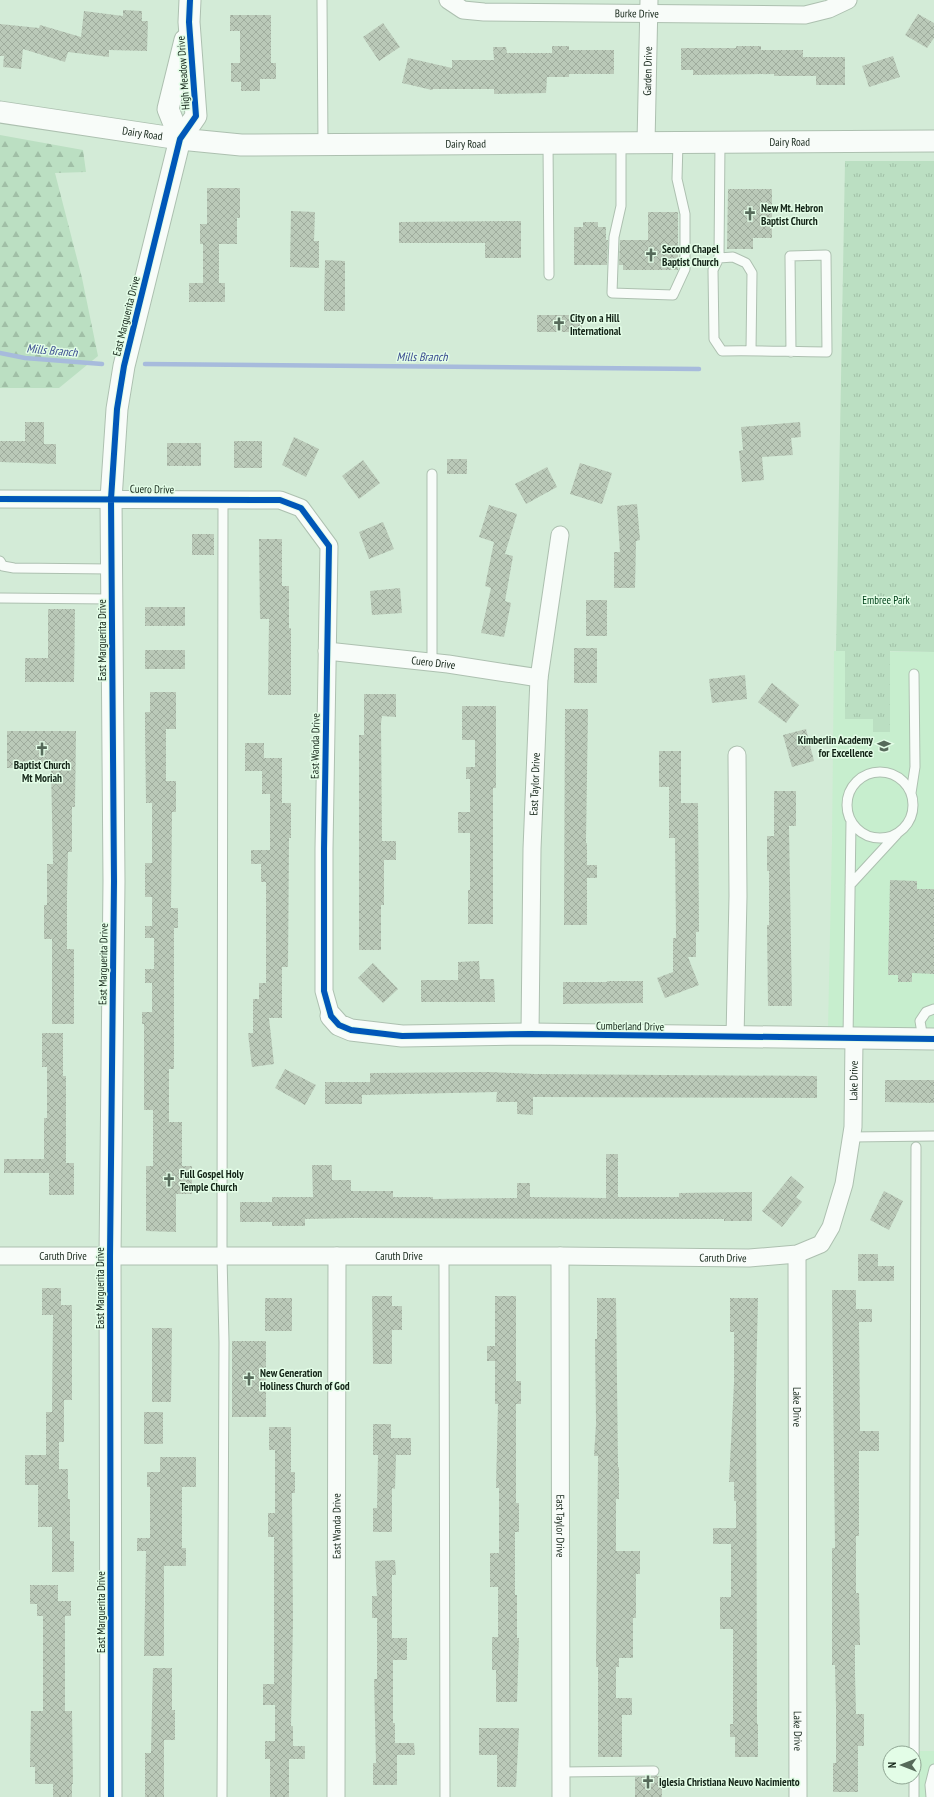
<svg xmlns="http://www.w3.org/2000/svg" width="934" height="1797" viewBox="0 0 934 1797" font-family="'PT Sans Narrow',sans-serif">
  <defs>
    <pattern id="forest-firs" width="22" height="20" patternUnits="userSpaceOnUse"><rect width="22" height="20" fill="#bbdfc2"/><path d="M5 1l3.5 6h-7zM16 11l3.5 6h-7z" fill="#a0bfa6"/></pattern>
    <pattern id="park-tufts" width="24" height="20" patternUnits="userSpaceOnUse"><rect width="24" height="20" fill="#bbdfc2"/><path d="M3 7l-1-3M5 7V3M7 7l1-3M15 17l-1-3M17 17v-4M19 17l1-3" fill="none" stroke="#a0bfa6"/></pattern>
    <pattern id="building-cross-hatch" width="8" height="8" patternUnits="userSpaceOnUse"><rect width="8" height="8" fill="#bac9b8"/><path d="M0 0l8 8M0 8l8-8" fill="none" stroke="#9fac9d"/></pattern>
  </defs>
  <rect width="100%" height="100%" fill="#d3ebd7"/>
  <!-- built -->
  <path fill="#c7eece" d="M834,651L934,652V1028L828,1029L832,841Z
    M912,1751H934V1797H912Z"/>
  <!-- forest -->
  <path fill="url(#forest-firs)" d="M0,135L83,150L86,172L55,173L82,278L98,356L59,388H0Z"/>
  <!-- park -->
  <path fill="url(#park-tufts)" d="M845,161H934V652L890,651V732H873V719H845V651H836Z"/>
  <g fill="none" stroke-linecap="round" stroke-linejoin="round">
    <!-- stream -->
    <path stroke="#a7bbdc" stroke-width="4.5" d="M0,353L25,358L102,364
      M145,364L699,369"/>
  </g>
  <!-- building -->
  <path fill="url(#building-cross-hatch)" d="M123,10L142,11V21H148L147,51L109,50V57L68,52L65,62L23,49L21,69L3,67L4,56H0V24L39,28L40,25L81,37L84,11L123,16Z
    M918,14L934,23V38L927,48L905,35Z
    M230,15H271V63H276V79H260V91H241V82H231V63H240V31H230Z
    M383,23L400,47L379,61L363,37Z
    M552,46H569V50H614V74H569V77H547L546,93L494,94V89H433L432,90L402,83L408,58L452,68V60H494L493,47H506L507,53H552Z
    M736,46H761V50H803V57H845V85H816V76H774V74L693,75V70H681V48H736Z
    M893,56L900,77L869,87L862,66Z
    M207,188H240V218H237V244H219V283H225V302H189V283H203V244H200V224H207Z
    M728,189H772V238H753V249H727Z
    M291,211L315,212L314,241H319V268L290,267Z
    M648,212H678V270H623V265H619L620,240H648Z
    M521,221V258H485V243H399V222Z
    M583,222H598V227H606V240H608L607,265H574V227H583Z
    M325,260L345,261V311H324Z
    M537,315H582V332H537Z
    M25,422H44V444H56V464L0,462V441H25Z
    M800,422L801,437L791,438L793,455L762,457L764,480L742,482L739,451L743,450L741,427Z
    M294,437L319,449L306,477L282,465Z
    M234,441H262V468H234Z
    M167,443H201V466H167Z
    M447,459H467V474H447Z
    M363,460L380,483L359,499L342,476Z
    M580,463L612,473L602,504L570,494Z
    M547,467L557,487L526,504L515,484Z
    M637,504L640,540L636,541L635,588H614V552H620L617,506Z
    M489,505L517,514L505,554L513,556L505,601L511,603L504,637L481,633L491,588L485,586L494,542L479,537Z
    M383,522L394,549L369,559L359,532Z
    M192,534H214V555H192Z
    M259,539H282V586H289V628H291V695H268L269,619H260Z
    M400,588L402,613L372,615L370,591Z
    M586,600H607V636H586Z
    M145,607H185V626H145Z
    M48,609H75L74,682H25V658H48Z
    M574,648H597V683H574Z
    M145,650H185V669H145Z
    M745,675L747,699L712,703L709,679Z
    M772,683L799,705L786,723L758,702Z
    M150,692H176V729H166V781H176V812H172L171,908H178V928H174V1069H169V1122H182V1166H192V1194H176V1232L146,1231V1166H153V1110H144V1024H142V1012H152V983H145V969H154V938H145V926H152V897H145V863H152V803H146L145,729V712H150Z
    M364,694H396V717L382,716L381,723L382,841H396V860H384V905H381V950H359V735H364Z
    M462,706H496V788H493V924H468V890H470V833H458V812H470V779H466V767H475V740H462Z
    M565,709H588L586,843H587V865H597V878H587V925H564Z
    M806,729L814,761L792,767L783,735Z
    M7,731H76L75,807H72V852H68L67,895V949H74V1024H52V939H44V905H47V864H53L51,768H7Z
    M245,743H264V758H282V803H291V838H289L288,967H282V1018H269L274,1064L252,1067L248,1033H253V999H259V983H266V882H261V864H251V850H270V794H262V771H245Z
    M659,751H681V803H698L699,932H696V957H688L699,985L665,998L657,978L673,972V938H676L675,838H669V787H659Z
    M774,791H796V826H789L792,1006H768L767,925H769V871H767V836H774Z
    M890,880L917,881V889H934V974L912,973V982H898V975H888Z
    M479,961L480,979H494L495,1002H421V980H458V962Z
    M373,963L398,989L383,1003L358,978Z
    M607,981H643V1003L563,1004V982H607Z
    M42,1033H63V1076H66V1163H74V1195H49V1173H4V1159H44V1118H47V1067H42Z
    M285,1069L316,1085L305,1105L275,1088Z
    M490,1072L534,1074L817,1076V1098L533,1097V1115L517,1114V1102H496L497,1092L362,1095V1104H325V1082H370V1073Z
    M885,1080H934V1103L885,1102Z
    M606,1154H618V1197H679V1193L752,1192V1221H724V1219L352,1218L305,1219V1226H272V1222H240V1202H272V1197H313L312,1165H332V1180H351V1191H393V1197H433V1199L517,1198V1183H530V1197L606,1198Z
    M791,1176L804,1187L796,1197L802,1202L782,1227L762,1211Z
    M884,1191L903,1201L889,1230L870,1220Z
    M858,1254H878V1266H894V1281H858Z
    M42,1288H61V1305H72V1400H64V1442H59V1469H68V1499H70V1541H74V1572H52V1527H38V1485H25V1455H46V1412H52L53,1315H42Z
    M832,1290H856V1309H872V1322H859L860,1431H879V1451H859V1536H856V1593H859L860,1645H855V1674L856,1714H864V1746H858V1792H833V1763H836V1707L835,1665H832V1548H835Z
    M372,1296H392V1306H402V1330H392V1364H373Z
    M495,1296H516V1381H521V1404H516V1503H519V1532H515V1595H517V1638H519L517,1702H496V1670H492V1637H498V1587H490V1553H499V1488H496L498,1404H495V1361H487V1346H495Z
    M265,1298H292V1331H265Z
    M597,1298H616L618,1467H619V1499H616V1551H640V1574H636V1618H633V1658H619V1667H616V1698H632V1715H622V1757H598V1667H596L598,1456H594L596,1424L595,1339H597Z
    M730,1298H758L756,1383L757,1724H758V1757H735V1737H730V1724H733V1629H720V1597H731V1544H713V1528H736V1501H734V1482H729L734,1383V1332H730Z
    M152,1328H172L171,1402H152Z
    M232,1341H266V1417H232Z
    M144,1412H163V1444H144Z
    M373,1424H391V1438H411V1455H396L395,1489L392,1488V1532H373V1508H377L378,1455H373Z
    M269,1427H291V1472H295V1493H292L293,1621L291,1726H293V1746H305V1759H289V1797H270V1759H265V1741H275V1705H263V1684H274V1537H268V1513H275V1450H269Z
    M160,1457H196V1487H182V1548H186V1566H164V1656H144L146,1551H137V1538H150V1487H147V1472H160Z
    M395,1560L396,1575H392V1638H407V1660H393V1723H395V1743H414L415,1755H397V1785H373V1763H376L374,1679H377V1618H372V1596H377L375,1561Z
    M30,1585H58V1601H71V1616H65V1711H72L73,1784H72V1797H53V1784H35V1767H30L31,1711H43V1616H37V1604H30Z
    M153,1668H172V1710H175V1740H164V1797H145V1753H151Z
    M479,1728H519L516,1787H497V1755H479Z
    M657,1776H662V1797H635V1777Z"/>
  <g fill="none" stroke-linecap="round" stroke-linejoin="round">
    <!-- service casing -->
    <g stroke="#adc0b0" stroke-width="11">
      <path id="service" d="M322,0L323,145
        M720,142L719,258L713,270L714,339L722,351C757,350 792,352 827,352L826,255L790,256L791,352
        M548,143L549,275
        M621,143V206L614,237L612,293L673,295L685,269V214L677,179L678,142
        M719,258L733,257L746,263L752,273L751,350
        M0,561L3,566L14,568L111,569
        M0,598L111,599
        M432,662V474
        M847 805a33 33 0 1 1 66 0a33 33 0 1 1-66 0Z
        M911,793L915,767L914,674
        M850,885L897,834
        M848,1039L851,821
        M923,1039L920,1021L926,1012L934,1009
        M851,1137L934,1136
        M444,1256L445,1797
        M561,1772L654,1771
        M222,1797L224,1342L222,1256L223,500
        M914,1797L916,1147
        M931,1797L930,1785L934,1769"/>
    </g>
    <!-- minor casing -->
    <g stroke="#adc0b0" stroke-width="19">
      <g id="minor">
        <path id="s1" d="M448,0L463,10L484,12L805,15L829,9L848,0"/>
        <path id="s2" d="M646,143L649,0"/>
        <path d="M0,499L280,500L301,508L329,546L324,849V991L331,1016"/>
        <path id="s3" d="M327,651L448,664L539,678"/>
        <path id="s4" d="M530,1034L532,849L539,678L560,535"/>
        <path d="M735,1038L738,896L737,755"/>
        <path id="s5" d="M797,1254L798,1797"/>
        <path id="s6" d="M0,1256H560L749,1258L797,1254L821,1244L831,1227L844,1184L853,1127L854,1039"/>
        <path id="s7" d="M560,1256L561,1797"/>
        <path id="s8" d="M336,1797L337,1256"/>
      </g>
    </g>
    <!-- tertiary casing -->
    <g stroke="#adc0b0" stroke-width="23">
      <g id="tertiary">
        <path id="s9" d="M0,112L180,139L241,145L934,141"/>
        <path d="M180,139L168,109L185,40"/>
        <path d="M331,1016L339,1025L351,1030L402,1036L530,1034L934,1039"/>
        <path d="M111,1797L110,1256L114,881L111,499L117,409L124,366L180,139L196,116L189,22L190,0"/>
      </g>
    </g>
    <!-- service -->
    <use href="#service" stroke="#f8fcf9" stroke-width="9"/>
    <!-- minor -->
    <use href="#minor" stroke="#f8fcf9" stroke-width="17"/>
    <!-- tertiary -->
    <use href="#tertiary" stroke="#f8fcf9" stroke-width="21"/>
    <!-- cycleway casing -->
    <g stroke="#e3fde7" stroke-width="8">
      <path id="cycleway" d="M0,499L280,500L301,508L329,546L324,849V991L331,1016L339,1025L351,1030L402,1036L530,1034L934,1039
        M111,1797L110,1256L114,881L111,499L117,409L124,366L180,139L196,116L189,22L190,0"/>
    </g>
    <!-- cycleway -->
    <use href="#cycleway" stroke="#0057b8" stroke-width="6"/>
  </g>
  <!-- icons -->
  <defs>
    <g id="church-bare" transform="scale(1.08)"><path d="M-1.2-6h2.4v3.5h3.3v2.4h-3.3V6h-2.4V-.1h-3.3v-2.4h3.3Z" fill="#566a5a" stroke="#e3fde7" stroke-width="2.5" paint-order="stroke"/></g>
    <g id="school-bare" transform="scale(1.08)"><path d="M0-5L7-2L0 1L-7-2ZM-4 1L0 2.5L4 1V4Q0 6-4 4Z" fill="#566a5a" stroke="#e3fde7" stroke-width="2.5" paint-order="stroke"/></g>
  </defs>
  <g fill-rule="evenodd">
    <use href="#church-bare" x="750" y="214"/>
    <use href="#church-bare" x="651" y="255"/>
    <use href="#church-bare" x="559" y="324"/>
    <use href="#school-bare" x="884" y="746"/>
    <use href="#church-bare" x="42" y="749"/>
    <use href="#church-bare" x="169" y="1180"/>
    <use href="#church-bare" x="249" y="1379"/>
    <use href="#church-bare" x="648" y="1782"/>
  </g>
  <g text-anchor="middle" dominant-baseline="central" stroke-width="3" stroke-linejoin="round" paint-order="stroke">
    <!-- street labels -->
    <g font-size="11" fill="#132417" stroke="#e3fde7">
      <text stroke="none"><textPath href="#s1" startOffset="192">Burke Drive</textPath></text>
      <text stroke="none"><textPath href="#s2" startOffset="72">Garden Drive</textPath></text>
      <text transform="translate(183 73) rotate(-94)">High Meadow Drive</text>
      <text stroke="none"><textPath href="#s9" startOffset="144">Dairy Road</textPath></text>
      <text stroke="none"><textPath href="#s9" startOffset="792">Dairy Road</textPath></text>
      <text stroke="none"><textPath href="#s9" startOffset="468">Dairy Road</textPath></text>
      <text transform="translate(126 316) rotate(-76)">East Marguerita Drive</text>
      <text transform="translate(152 489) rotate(1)">Cuero Drive</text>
      <text transform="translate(102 640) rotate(-90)">East Marguerita Drive</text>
      <text stroke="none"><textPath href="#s3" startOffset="107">Cuero Drive</textPath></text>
      <text transform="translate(315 746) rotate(-89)">East Wanda Drive</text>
      <text stroke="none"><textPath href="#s4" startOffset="250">East Taylor Drive</textPath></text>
      <text transform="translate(103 964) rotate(-89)">East Marguerita Drive</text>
      <text transform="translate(630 1026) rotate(1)">Cumberland Drive</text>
      <text stroke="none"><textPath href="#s6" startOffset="992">Lake Drive</textPath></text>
      <text stroke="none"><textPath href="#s6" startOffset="63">Caruth Drive</textPath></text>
      <text stroke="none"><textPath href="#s6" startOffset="399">Caruth Drive</textPath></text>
      <text stroke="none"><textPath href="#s6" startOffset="723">Caruth Drive</textPath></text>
      <text transform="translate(100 1288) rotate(-90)">East Marguerita Drive</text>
      <text stroke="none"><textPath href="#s5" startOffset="153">Lake Drive</textPath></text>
      <text stroke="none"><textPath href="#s8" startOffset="271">East Wanda Drive</textPath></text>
      <text stroke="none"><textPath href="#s7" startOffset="270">East Taylor Drive</textPath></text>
      <text transform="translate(101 1612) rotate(-90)">East Marguerita Drive</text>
      <text stroke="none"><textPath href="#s5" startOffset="477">Lake Drive</textPath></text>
    </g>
    <!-- poi labels -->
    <g font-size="11" font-weight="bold" fill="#132417" stroke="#e3fde7" text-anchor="start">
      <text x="761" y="208">New Mt. Hebron<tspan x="761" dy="13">Baptist Church</tspan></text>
      <text x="662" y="249">Second Chapel<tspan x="662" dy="13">Baptist Church</tspan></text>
      <text x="570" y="318">City on a Hill<tspan x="570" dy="13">International</tspan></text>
      <text x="873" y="740" text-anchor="end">Kimberlin Academy<tspan x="873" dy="13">for Excellence</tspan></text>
      <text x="42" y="765" text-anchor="middle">Baptist Church<tspan x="42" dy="13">Mt Moriah</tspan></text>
      <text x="180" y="1174">Full Gospel Holy<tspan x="180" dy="13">Temple Church</tspan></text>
      <text x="260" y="1373">New Generation<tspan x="260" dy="13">Holiness Church of God</tspan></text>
      <text x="659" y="1782">Iglesia Christiana Neuvo Nacimiento</text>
    </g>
    <!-- park labels -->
    <g font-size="11" fill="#00421a" stroke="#e3fde7">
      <text x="886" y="600">Embree Park</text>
    </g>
    <!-- water labels -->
    <g font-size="12" font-style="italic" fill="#3b4d91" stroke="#e3fde7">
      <text transform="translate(52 350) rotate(5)">Mills Branch</text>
      <text x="422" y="356">Mills Branch</text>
    </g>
  </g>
  <!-- north arrow -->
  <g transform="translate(902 1765) rotate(270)"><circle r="19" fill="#e3fde7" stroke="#90a694"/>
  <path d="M0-3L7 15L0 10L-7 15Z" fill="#566a5a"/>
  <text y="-6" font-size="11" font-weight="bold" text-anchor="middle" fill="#132417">N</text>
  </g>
</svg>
